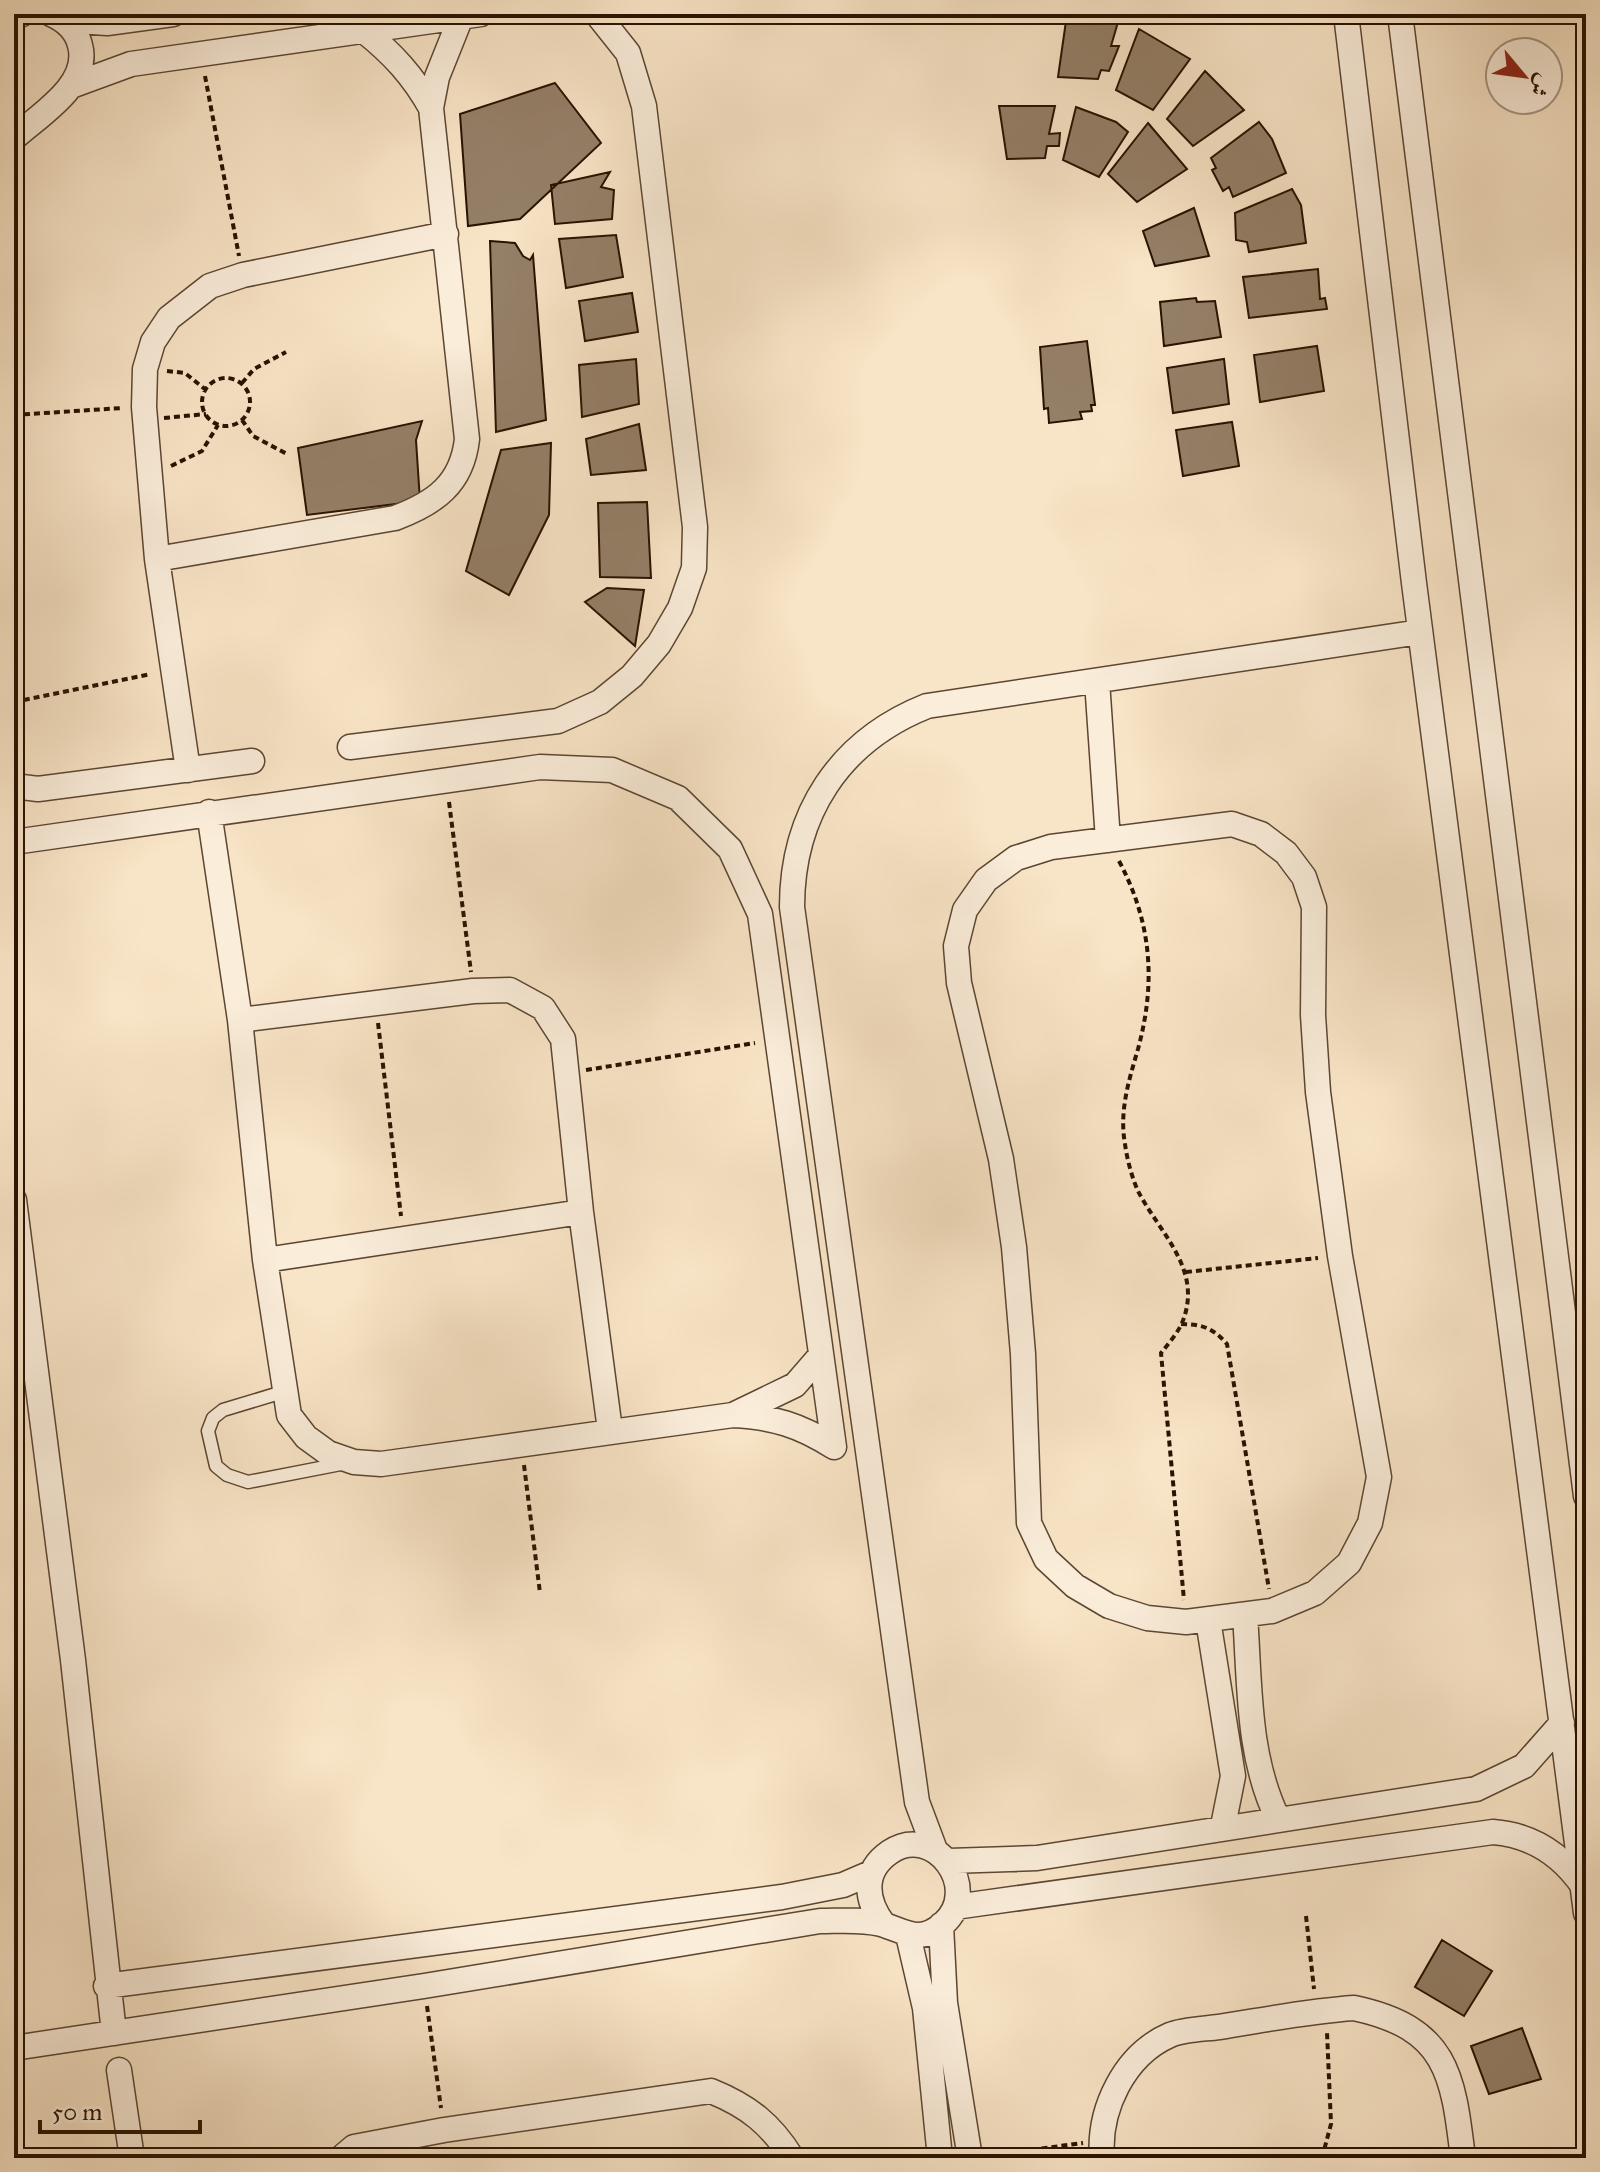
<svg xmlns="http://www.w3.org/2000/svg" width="1600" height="2172" viewBox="0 0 1600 2172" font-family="'IM FELL Great Primer',Amiri,serif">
  <rect width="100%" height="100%" fill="#f8e4c6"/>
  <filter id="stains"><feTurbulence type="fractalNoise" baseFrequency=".0025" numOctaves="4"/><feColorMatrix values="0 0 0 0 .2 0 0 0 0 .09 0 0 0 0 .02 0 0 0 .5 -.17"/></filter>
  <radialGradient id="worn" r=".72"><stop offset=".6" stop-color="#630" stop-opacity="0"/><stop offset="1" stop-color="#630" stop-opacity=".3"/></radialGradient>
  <!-- building -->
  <path fill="#947f67" stroke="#281200" stroke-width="2" d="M1067,14L1118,22L1111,46H1119L1109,71L1101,70L1098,79L1058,77Z
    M1139,29L1190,59L1153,110L1116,90Z
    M1205,71L1244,110L1193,146L1167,119Z
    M555,83L601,143L520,219L468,226L460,114Z
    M999,106H1055L1049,134L1060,133L1059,146H1047L1045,158L1007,159Z
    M1076,107L1116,122L1128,132L1099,177L1063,160Z
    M1259,122L1272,139L1286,173L1233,197L1229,187L1223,191L1212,170L1216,168L1211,158Z
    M1148,123L1187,169L1137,202L1108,174Z
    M610,172L601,187L614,190L612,219L555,224L551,185Z
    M1292,189L1301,205L1306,243L1249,252L1247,242L1236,240L1235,213Z
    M1194,208L1209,256L1155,266L1143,231Z
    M616,235L623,277L566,288L559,239Z
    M490,241L515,243L523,256L530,260L533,255L546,420L496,432Z
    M1318,269L1320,299L1325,298L1327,309L1249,318L1243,277Z
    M632,293L638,332L585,341L579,301Z
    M1196,298L1197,302L1215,301L1221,337L1164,346L1160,302Z
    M1087,341L1095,405H1091L1092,411L1080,412L1082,419L1049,423L1048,408L1044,409L1040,347Z
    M1317,346L1324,391L1260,402L1254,355Z
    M636,359L639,404L582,417L579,365Z
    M1224,359L1229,404L1173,413L1167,368Z
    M422,421L416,440L420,501L307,515L298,448Z
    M1232,422L1239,466L1183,476L1176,430Z
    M639,424L646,470L591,475L586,439Z
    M551,443L549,515L509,595L466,571L501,450Z
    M647,502L651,578L600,577L598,503Z
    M607,588L644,590L635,646L585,602Z
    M1442,1940L1492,1971L1464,2016L1415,1987Z
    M1522,2028L1541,2079L1489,2094L1471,2046Z"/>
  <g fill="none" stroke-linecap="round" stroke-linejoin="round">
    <!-- lane casing -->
    <g stroke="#5c4632" stroke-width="15">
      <path id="lane" d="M286,1391L223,1410L213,1418L208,1431L216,1466L227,1475L248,1482L346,1463"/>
    </g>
    <!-- street casing -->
    <g stroke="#5c4632" stroke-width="27">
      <path id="street" d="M1346,14L1414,583L1586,1913
        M1400,14L1586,1496
        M14,18L22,14
        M63,20L107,23L173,14
        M364,31C393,54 413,76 431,108
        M71,86L131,64L481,14
        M14,138C39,115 91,85 80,45C76,29 65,20 51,14
        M157,559L395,518C435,503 462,484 467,439L431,108L437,77L461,17
        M1097,681L1108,840
        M350,747L558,721L600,702L632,676L659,644L680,608L694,568L695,527L644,106L628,53L597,14
        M188,770L157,559L144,407L145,369L153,342L169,318L210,286L243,275L446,234
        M14,786L38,789L252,761
        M209,812L240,1020L265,1260L289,1415L306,1437L328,1453L354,1462L381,1464L733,1415C773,1417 800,1425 834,1447
        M1232,824L1261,834L1286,853L1304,877L1314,907L1313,1015L1318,1092L1340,1256L1379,1477L1370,1523L1349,1563L1315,1593L1272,1611L1186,1622L1147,1618L1109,1606L1075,1586L1046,1559L1029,1523L1023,1354L1014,1247L1001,1159L959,983L956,946L965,910L986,880L1016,858L1051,847Z
        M14,842L540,767L612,770L678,798L730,849L760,914L834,1447
        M240,1020L473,991L510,990L543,1008L563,1039L581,1212L610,1430
        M14,1200L73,1660L114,2033
        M265,1260L581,1212
        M735,1414L795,1385L821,1355
        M1245,1615C1250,1684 1247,1756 1278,1819
        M1208,1620L1233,1776L1223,1826
        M935,1850L917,1802L792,907C792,814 839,741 927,706L1420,632
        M949,1861L1037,1858L1476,1789L1524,1766L1562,1723
        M955,1907L1493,1832C1531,1835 1561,1854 1583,1886
        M941,1925L945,2003L970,2158
        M908,1935L925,2008L940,2158
        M106,1986L782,1897L843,1885L871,1873
        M14,2048L424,1986L820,1921C840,1921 862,1919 881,1924C905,1931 919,1945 943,1924C983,1889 934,1822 890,1852C862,1871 865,1900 884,1925
        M119,2070L132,2158
        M341,2158L354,2147L444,2130L711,2091C748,2106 771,2124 792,2158
        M1102,2158C1098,2110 1124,2055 1170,2035C1184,2029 1204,2029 1219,2027C1264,2020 1308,2011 1354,2008C1448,2028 1453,2075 1463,2158"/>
    </g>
    <!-- path -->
    <path stroke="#281200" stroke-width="4" stroke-dasharray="6 4" stroke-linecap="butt" d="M205,76L239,256
      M167,371L185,373L206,390
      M202 402a24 24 0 1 1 48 0a24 24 0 1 1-48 0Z
      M242,383L254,369L286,352
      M14,415L122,408
      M164,418L206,414
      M242,420L253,436L287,454
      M171,466L202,451L218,425
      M14,702L151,674
      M449,802L471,972
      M1119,861C1152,923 1156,983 1138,1049C1129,1080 1119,1111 1125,1144C1127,1159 1132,1178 1138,1191C1160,1234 1204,1270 1182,1323C1177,1334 1168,1344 1161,1353L1184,1600
      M378,1023L401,1216
      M586,1070L755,1043
      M1186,1272L1318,1258
      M1181,1324C1202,1324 1213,1328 1227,1344L1269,1589
      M524,1465L540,1593
      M1306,1916L1314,1989
      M427,2006L441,2108
      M992,2155L1083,2143
      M1185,2158L1212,2153L1238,2158
      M1322,2158L1331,2124L1327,2032"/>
    <!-- lane -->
    <use href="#lane" stroke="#faedda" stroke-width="12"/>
    <!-- street -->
    <use href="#street" stroke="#faedda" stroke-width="24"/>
  </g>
  <!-- margin -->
  <rect width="1600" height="2172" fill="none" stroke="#f8e4c6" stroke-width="48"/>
  <rect x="16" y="16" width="1568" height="2140" fill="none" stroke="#281200" stroke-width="4"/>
  <rect x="24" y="24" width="1552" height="2124" fill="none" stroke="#281200" stroke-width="2"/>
  <!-- north arrow -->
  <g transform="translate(1524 76) rotate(119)"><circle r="38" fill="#faedda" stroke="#a69583" stroke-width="2"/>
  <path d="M0-6L14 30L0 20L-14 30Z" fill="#8f2418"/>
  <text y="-12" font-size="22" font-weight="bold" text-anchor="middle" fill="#281200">ش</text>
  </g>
  <!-- scale -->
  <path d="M40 2120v12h160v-12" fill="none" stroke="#281200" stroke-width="4"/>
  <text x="52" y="2120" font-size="24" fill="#281200" stroke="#faedda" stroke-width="6" paint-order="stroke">50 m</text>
  <rect width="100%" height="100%" filter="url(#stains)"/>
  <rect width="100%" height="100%" fill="url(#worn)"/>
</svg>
